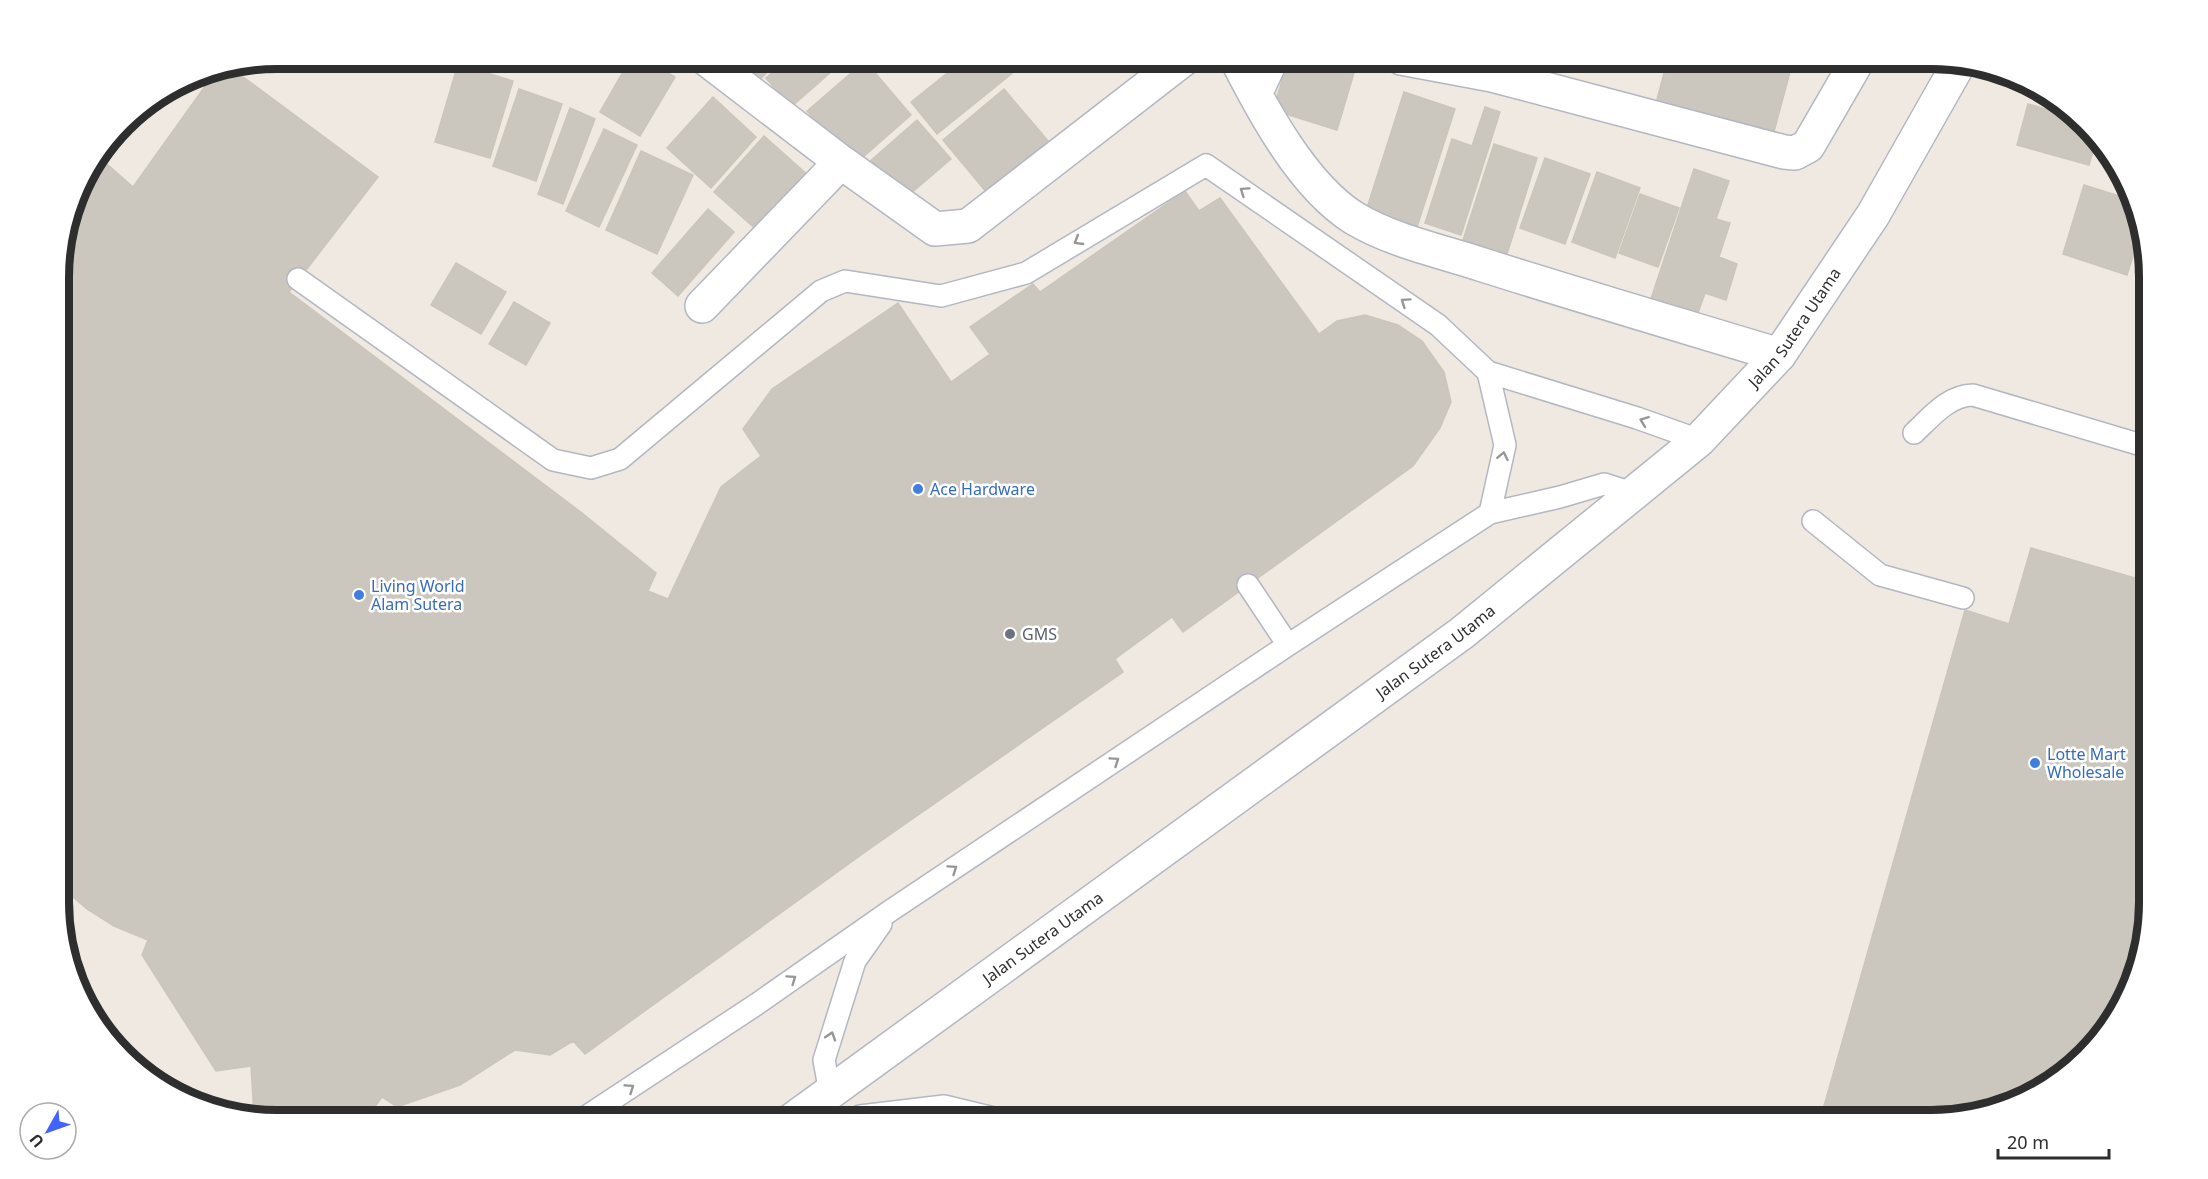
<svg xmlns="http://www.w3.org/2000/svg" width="2208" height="1179" viewBox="0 0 2208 1179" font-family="'Noto Sans',sans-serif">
  <rect width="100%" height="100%" fill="#efe9e1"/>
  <!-- building -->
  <path fill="#cbc7bf" stroke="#cbc5ba" stroke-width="1.5" d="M631,58H644L675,77L640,136L600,112Z
    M729,58H782L754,85Z
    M788,58H847L791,107L766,78Z
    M966,58H1031L937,134L911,102Z
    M1059,58H1149L1059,65Z
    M1289,58H1332L1356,66L1337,130L1273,110Z
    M1668,58H1782L1793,61L1772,139L1655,107Z
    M865,61L911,115L854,165L807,111Z
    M458,64L513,81L490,158L435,142Z
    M231,68L378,177L289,292L582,513L656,573L648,591L668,599L721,487L761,456L743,429L772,389L898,303L951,382L990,354L970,327L1033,284L1040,292L1185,191L1199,211L1220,198L1319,334L1337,321L1365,315L1398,325L1422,341L1444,372L1451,402L1440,428L1413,466L1183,632L1172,617L1115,659L1123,672L868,850L585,1054L573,1041L550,1055L515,1050L460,1085L397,1107L382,1097L365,1120H277L254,1115L251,1066L216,1071L142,955L148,940L114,926L87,909L60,886L59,263L81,180L99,157L133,187L216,71Z
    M519,89L562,104L536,181L493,166Z
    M1004,89L1048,141L987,193L943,140Z
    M1404,92L1455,109L1417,227L1366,211Z
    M713,97L756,137L711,188L667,148Z
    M2028,104L2067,115L2096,141L2089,165L2017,145Z
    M1485,107L1500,112L1461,235L1425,223L1452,139L1472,146Z
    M570,108L595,119L563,204L538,194Z
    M917,120L951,159L902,201L868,163Z
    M604,129L637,145L599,227L566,211Z
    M764,136L809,176L759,232L714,192Z
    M1494,144L1537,158L1507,254L1463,240Z
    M641,151L693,175L657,254L606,230Z
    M1545,158L1590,174L1565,244L1520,228Z
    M1694,169L1729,181L1716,219L1730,223L1719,257L1737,264L1726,300L1705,293L1693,327L1647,311Z
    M1597,172L1640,188L1615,258L1572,242Z
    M2084,185L2129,199L2141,231L2127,275L2063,254Z
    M1640,194L1679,208L1658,267L1619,253Z
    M708,209L734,232L678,296L652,273Z
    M2145,243L2148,249V276L2135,272Z
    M456,263L506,292L481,334L431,305Z
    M514,302L550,323L526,365L489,344Z
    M2031,548L2149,582V902L2127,999L2052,1084L1945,1120H1820L1965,610L2009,624Z"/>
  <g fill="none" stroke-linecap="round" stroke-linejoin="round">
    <!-- lane casing -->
    <g stroke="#b4b7c1" stroke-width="24">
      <path id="lane" d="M298,279L553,460L591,468L620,459L821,291L845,281L941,296L1026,273L1206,165L1438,325L1488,372L1505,445L1490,513
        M1488,372L1637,418L1699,440
        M1914,433C1931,417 1949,395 1973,395L2148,447
        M1813,521L1880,575L1963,598
        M1248,585L1288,645
        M830,1093L824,1060L855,961L881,924
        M581,1120L757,1004L890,911L1288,645L1490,513L1560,497L1604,484L1635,494
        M856,1120L860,1116L944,1106L1002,1120"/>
    </g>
    <!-- street casing -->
    <g stroke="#b4b7c1" stroke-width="36">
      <path id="street" d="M705,58L841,162L935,229L968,226L1185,58
        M1236,58C1263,111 1303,186 1354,218C1392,241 1441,251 1483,265C1581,296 1680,325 1779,355
        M1401,58L1492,75L1784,152L1795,153L1808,146L1859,58
        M1255,94L1272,58
        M702,306L841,162"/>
    </g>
    <!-- secondary casing -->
    <g stroke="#b4b7c1" stroke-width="36">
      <g id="secondary">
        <path id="s1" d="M792,1120L1462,633L1699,440L1779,355L1873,215L1958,65"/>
      </g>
    </g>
    <!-- lane -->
    <use href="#lane" stroke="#fff" stroke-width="21"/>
    <!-- street -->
    <use href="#street" stroke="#fff" stroke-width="33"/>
    <!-- secondary -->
    <use href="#secondary" stroke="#fff" stroke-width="33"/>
  </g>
  <!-- one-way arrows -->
  <defs><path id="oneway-chevron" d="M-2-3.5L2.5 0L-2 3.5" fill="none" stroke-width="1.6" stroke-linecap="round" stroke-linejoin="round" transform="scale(1.5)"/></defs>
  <g stroke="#969696">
    <use href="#oneway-chevron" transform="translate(1244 191) rotate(-145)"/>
    <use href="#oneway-chevron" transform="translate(1078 241) rotate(149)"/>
    <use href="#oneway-chevron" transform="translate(1405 302) rotate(-145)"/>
    <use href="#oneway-chevron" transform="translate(1644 421) rotate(-160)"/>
    <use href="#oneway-chevron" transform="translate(1503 456) rotate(-78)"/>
    <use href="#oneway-chevron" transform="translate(1115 761) rotate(-34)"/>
    <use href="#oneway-chevron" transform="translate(953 869) rotate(-34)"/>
    <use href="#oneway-chevron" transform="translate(792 979) rotate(-35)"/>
    <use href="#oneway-chevron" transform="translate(831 1036) rotate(-72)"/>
    <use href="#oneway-chevron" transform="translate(630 1088) rotate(-34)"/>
  </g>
  <!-- markers -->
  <g fill="#3f7fe0" stroke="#fff" stroke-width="2">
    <circle cx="918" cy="489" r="6"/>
    <circle cx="359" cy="595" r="6"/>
    <circle cx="2035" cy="763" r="6"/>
  </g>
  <circle fill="#6b7280" stroke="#fff" stroke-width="2" cx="1010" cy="634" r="6"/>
  <g text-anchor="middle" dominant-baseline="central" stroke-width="5" stroke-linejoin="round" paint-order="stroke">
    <!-- street labels -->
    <g font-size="16" fill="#2e2e2e" stroke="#fff">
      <text stroke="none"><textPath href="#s1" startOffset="1282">Jalan Sutera Utama</textPath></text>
      <text stroke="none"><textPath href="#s1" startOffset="796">Jalan Sutera Utama</textPath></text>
      <text stroke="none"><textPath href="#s1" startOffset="310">Jalan Sutera Utama</textPath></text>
    </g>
    <!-- shop labels -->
    <g font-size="16" fill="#366cbe" stroke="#fff" text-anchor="start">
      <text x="930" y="489">Ace Hardware</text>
      <text x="371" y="586">Living World<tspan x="371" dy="18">Alam Sutera</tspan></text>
      <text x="2047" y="754">Lotte Mart<tspan x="2047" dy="18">Wholesale</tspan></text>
    </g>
    <!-- worship labels -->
    <g font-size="16" fill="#5b616d" stroke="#fff" text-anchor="start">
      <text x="1022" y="634">GMS</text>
    </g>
  </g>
  <!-- crop -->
  <path d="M0 0H2208V1179H0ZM277 69H1931A208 208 0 0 1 2139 277V902A208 208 0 0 1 1931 1110H277A208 208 0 0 1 69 902V277A208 208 0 0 1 277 69Z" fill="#fff" fill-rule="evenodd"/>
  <path fill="none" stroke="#2e2e2e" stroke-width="8" d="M277 69H1931A208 208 0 0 1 2139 277V902A208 208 0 0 1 1931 1110H277A208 208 0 0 1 69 902V277A208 208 0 0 1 277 69Z"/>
  <!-- north arrow -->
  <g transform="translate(48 1131) rotate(230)"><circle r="28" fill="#ffffff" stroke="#ababab" stroke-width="1.5"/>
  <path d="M0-4.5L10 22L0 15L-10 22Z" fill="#4264fb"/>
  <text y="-9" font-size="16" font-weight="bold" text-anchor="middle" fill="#2e2e2e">U</text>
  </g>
  <!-- scale -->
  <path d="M1998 1149v9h111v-9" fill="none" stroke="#2e2e2e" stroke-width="3"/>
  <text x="2007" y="1149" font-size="18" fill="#2e2e2e" stroke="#ffffff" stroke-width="4.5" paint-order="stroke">20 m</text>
</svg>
